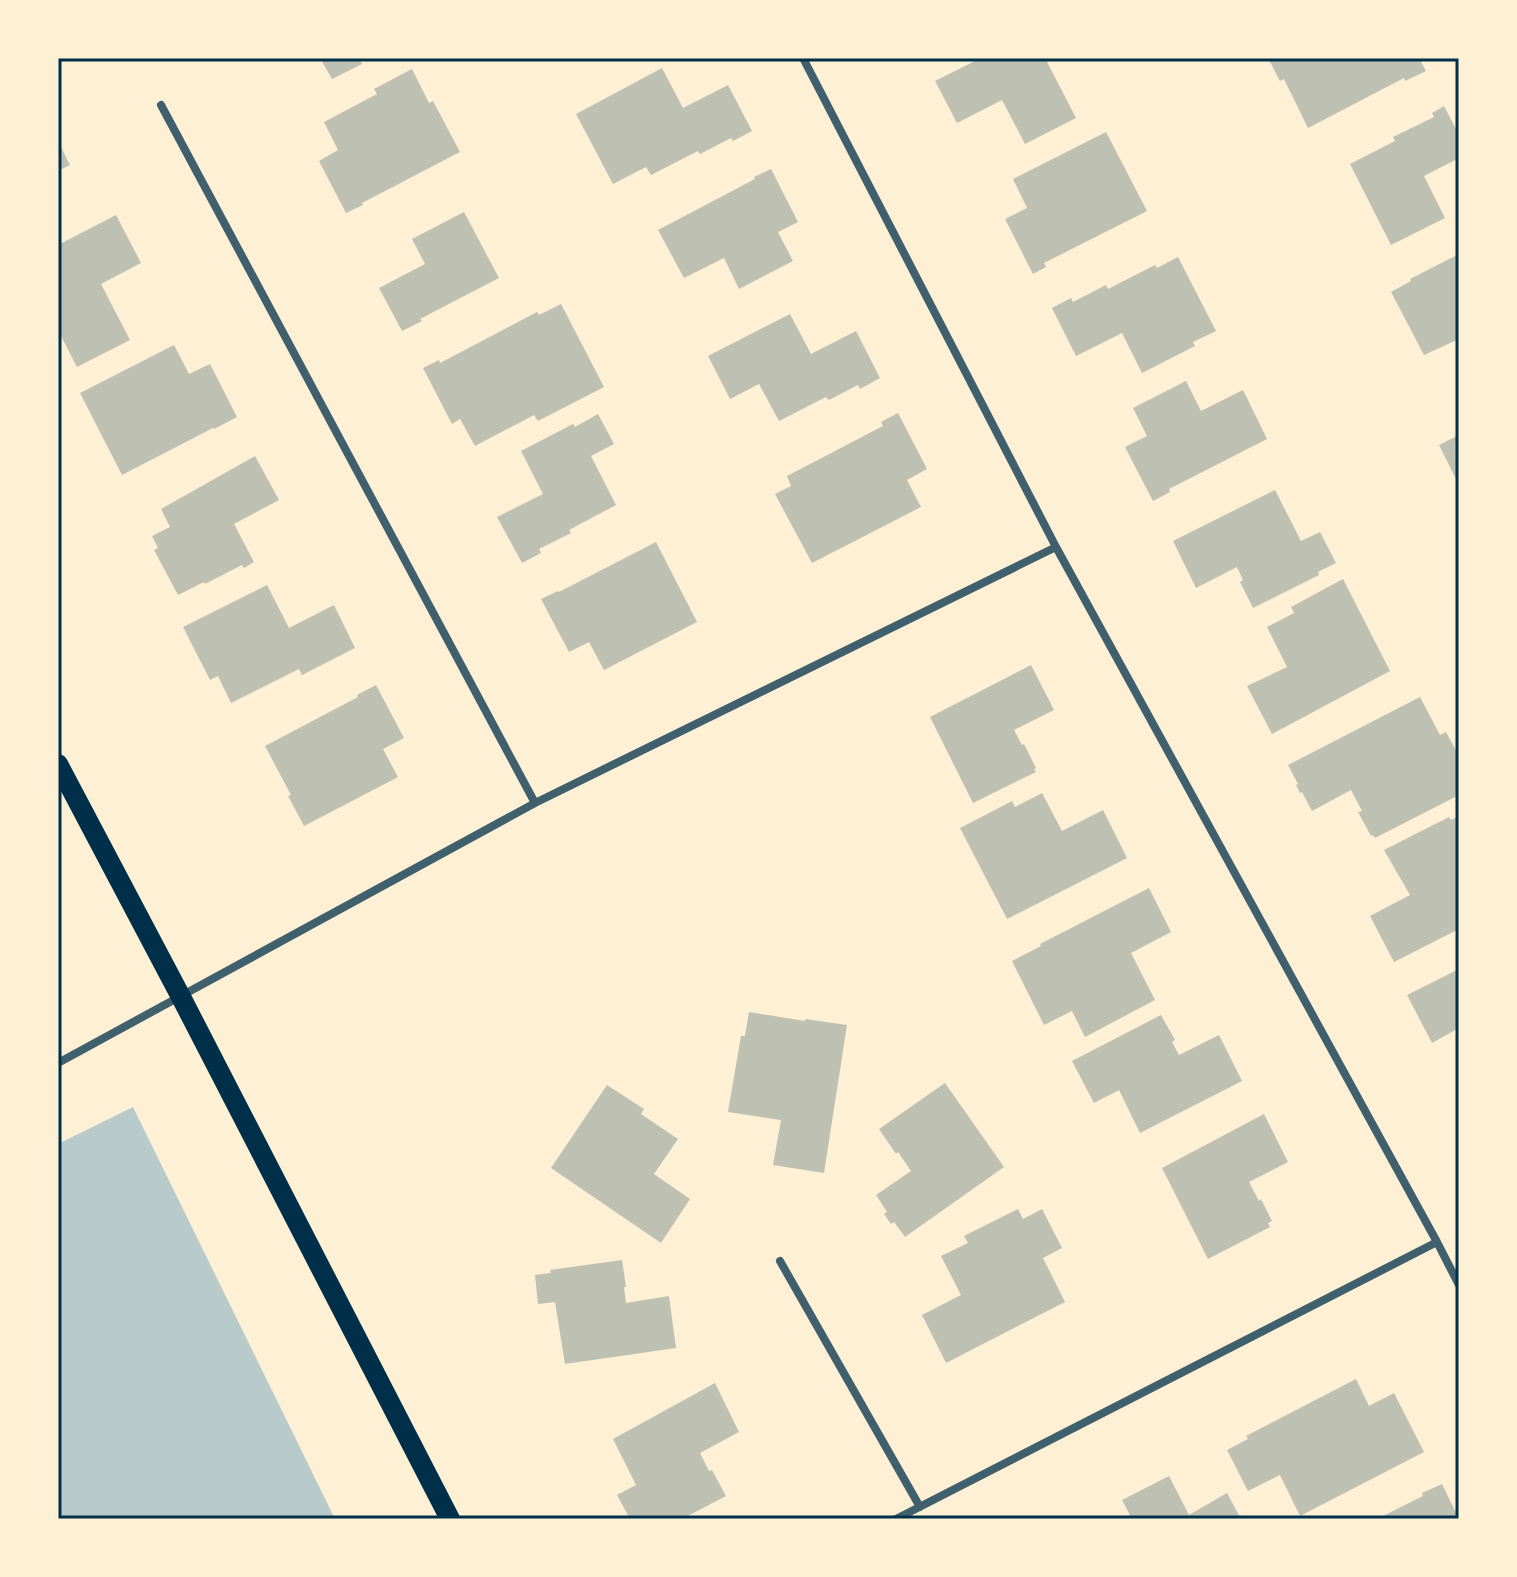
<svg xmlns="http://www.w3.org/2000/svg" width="1517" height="1577" viewBox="0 0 1517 1577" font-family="Inter,sans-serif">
  <rect width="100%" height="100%" fill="#fdf0d5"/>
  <!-- green -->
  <path fill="#b9caca" d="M133,1107L335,1519H58V1144Z"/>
  <!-- building -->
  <path fill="#bec0b2" d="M320,58H359L362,64L332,79Z
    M981,58H1045L1076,118L1025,144L1002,100L957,123L935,81Z
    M1268,58H1419L1426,71L1405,81L1404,78L1308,128L1284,79L1280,81Z
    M662,68L683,108L728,85L752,131L733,141L731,138L700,154L698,151L651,175L646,167L613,184L576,114Z
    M412,69L429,103L433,101L460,152L362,203L363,205L346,213L319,161L338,150L324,122L377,94L374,89Z
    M1444,106L1459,135V158L1424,176L1445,218L1391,245L1350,164L1395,141L1393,137L1434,117L1432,113Z
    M1106,132L1147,211L1044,263L1046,267L1033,274L1005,219L1027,208L1013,179Z
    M58,141L70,165L58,171Z
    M771,169L798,222L778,232L793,261L739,289L724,258L684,278L658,230L755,179L754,177Z
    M464,212L499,278L420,319L422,321L402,331L379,288L425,264L412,239Z
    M116,215L141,263L101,284L130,340L77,367L58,330V245Z
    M1459,254V339L1424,355L1391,292L1411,281L1410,279Z
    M1178,257L1216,331L1193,342L1195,346L1142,373L1122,333L1076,356L1052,308L1071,298L1073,302L1106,285L1108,289L1155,265L1157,268Z
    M561,304L604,387L538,421L534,415L475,446L460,419L452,424L423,368L439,360L440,363L537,312L539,315Z
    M790,314L811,354L856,331L880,378L860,389L858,385L829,400L826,397L779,421L759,384L730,399L708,356Z
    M174,345L189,374L210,364L237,417L214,429L213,428L122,475L80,393Z
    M1186,381L1201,411L1243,390L1267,439L1169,489L1170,492L1153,501L1125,447L1147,436L1133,408Z
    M898,413L927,469L907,480L921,507L812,563L775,494L791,486L787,476L883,426L881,422Z
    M598,414L614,444L591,456L616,505L569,530L571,533L539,549L541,553L522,563L497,517L543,494L521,451L573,424L575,427Z
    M1459,435V485L1439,445Z
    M255,456L279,500L234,524L254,562L244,568L242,565L205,584L204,582L178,595L154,550L158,548L152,536L170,527L161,509Z
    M1275,490L1301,541L1320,532L1336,563L1318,572L1319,575L1253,608L1240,582L1243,580L1237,567L1196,588L1173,541Z
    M656,542L697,622L604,670L589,642L569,652L541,599L558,591L559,592Z
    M1343,579L1390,671L1272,734L1247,686L1287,667L1267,627L1294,613L1291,607Z
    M267,585L289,628L334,605L355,648L302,675L299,669L231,703L218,676L210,680L183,627Z
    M1031,665L1054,710L1014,730L1022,745L1024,744L1036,768L1034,769L1036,772L973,803L930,717Z
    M376,685L404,738L383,749L398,777L304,826L288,796L291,795L265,746L358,697L357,695Z
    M1420,697L1440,735L1446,732L1459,756V795L1375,838L1373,835L1371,836L1358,812L1362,811L1351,790L1312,811L1302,792L1300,793L1296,785L1298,784L1288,765Z
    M1042,793L1062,831L1103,810L1127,858L1007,919L960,828L1012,801L1015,807Z
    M1459,816V929L1394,962L1370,916L1410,895L1384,850L1449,817L1451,820Z
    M1149,888L1171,932L1131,953L1155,1000L1085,1037L1072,1011L1044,1025L1012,961L1041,946L1040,944Z
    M1459,969V1028L1432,1043L1407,995Z
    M749,1012L805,1021V1019L847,1025L824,1173L773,1165L781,1120L728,1112L741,1036H745Z
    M1161,1015L1175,1040L1172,1042L1179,1055L1219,1035L1242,1081L1140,1133L1119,1090L1094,1103L1072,1061Z
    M945,1083L1004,1167L905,1237L894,1222L891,1224L884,1214L887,1212L876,1195L911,1171L898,1152L896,1154L879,1129Z
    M607,1085L644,1109L641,1114L678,1139L654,1174L690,1199L661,1243L551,1168Z
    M1264,1114L1288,1162L1249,1182L1259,1201L1261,1199L1272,1221L1268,1223L1270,1227L1208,1259L1162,1168Z
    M1018,1209L1023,1219L1042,1209L1062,1248L1043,1258L1065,1302L946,1363L922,1315L961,1295L941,1256L968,1243L964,1236Z
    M622,1260L626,1287H624L626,1303L669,1296L676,1348L565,1364L555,1302L538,1304L535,1275L551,1273L550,1270Z
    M1356,1379L1369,1406L1394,1393L1424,1452L1300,1516L1280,1475L1248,1491L1227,1450L1248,1439L1246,1436Z
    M715,1383L739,1432L700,1453L709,1471L712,1470L726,1496L682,1519H630L617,1495L636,1485L613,1439Z
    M1169,1476L1189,1515L1227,1493L1241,1519H1132L1122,1500Z
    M1442,1484L1459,1519H1377L1423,1496L1422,1493Z"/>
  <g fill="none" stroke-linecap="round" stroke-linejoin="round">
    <!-- minor -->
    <path stroke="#3f606c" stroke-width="8" d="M803,58L1056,547L1437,1242L1459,1285
      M161,105L535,803
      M58,1063L535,803L1056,547
      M780,1261L920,1507
      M896,1519L1437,1242"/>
    <!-- primary -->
    <path stroke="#003049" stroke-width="20" d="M58,764L181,997L450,1519"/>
  </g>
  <!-- border -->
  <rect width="1517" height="1577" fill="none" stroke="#fdf0d5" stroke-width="120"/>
  <rect x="60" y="60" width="1397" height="1457" fill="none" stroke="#003049" stroke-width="3"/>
</svg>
